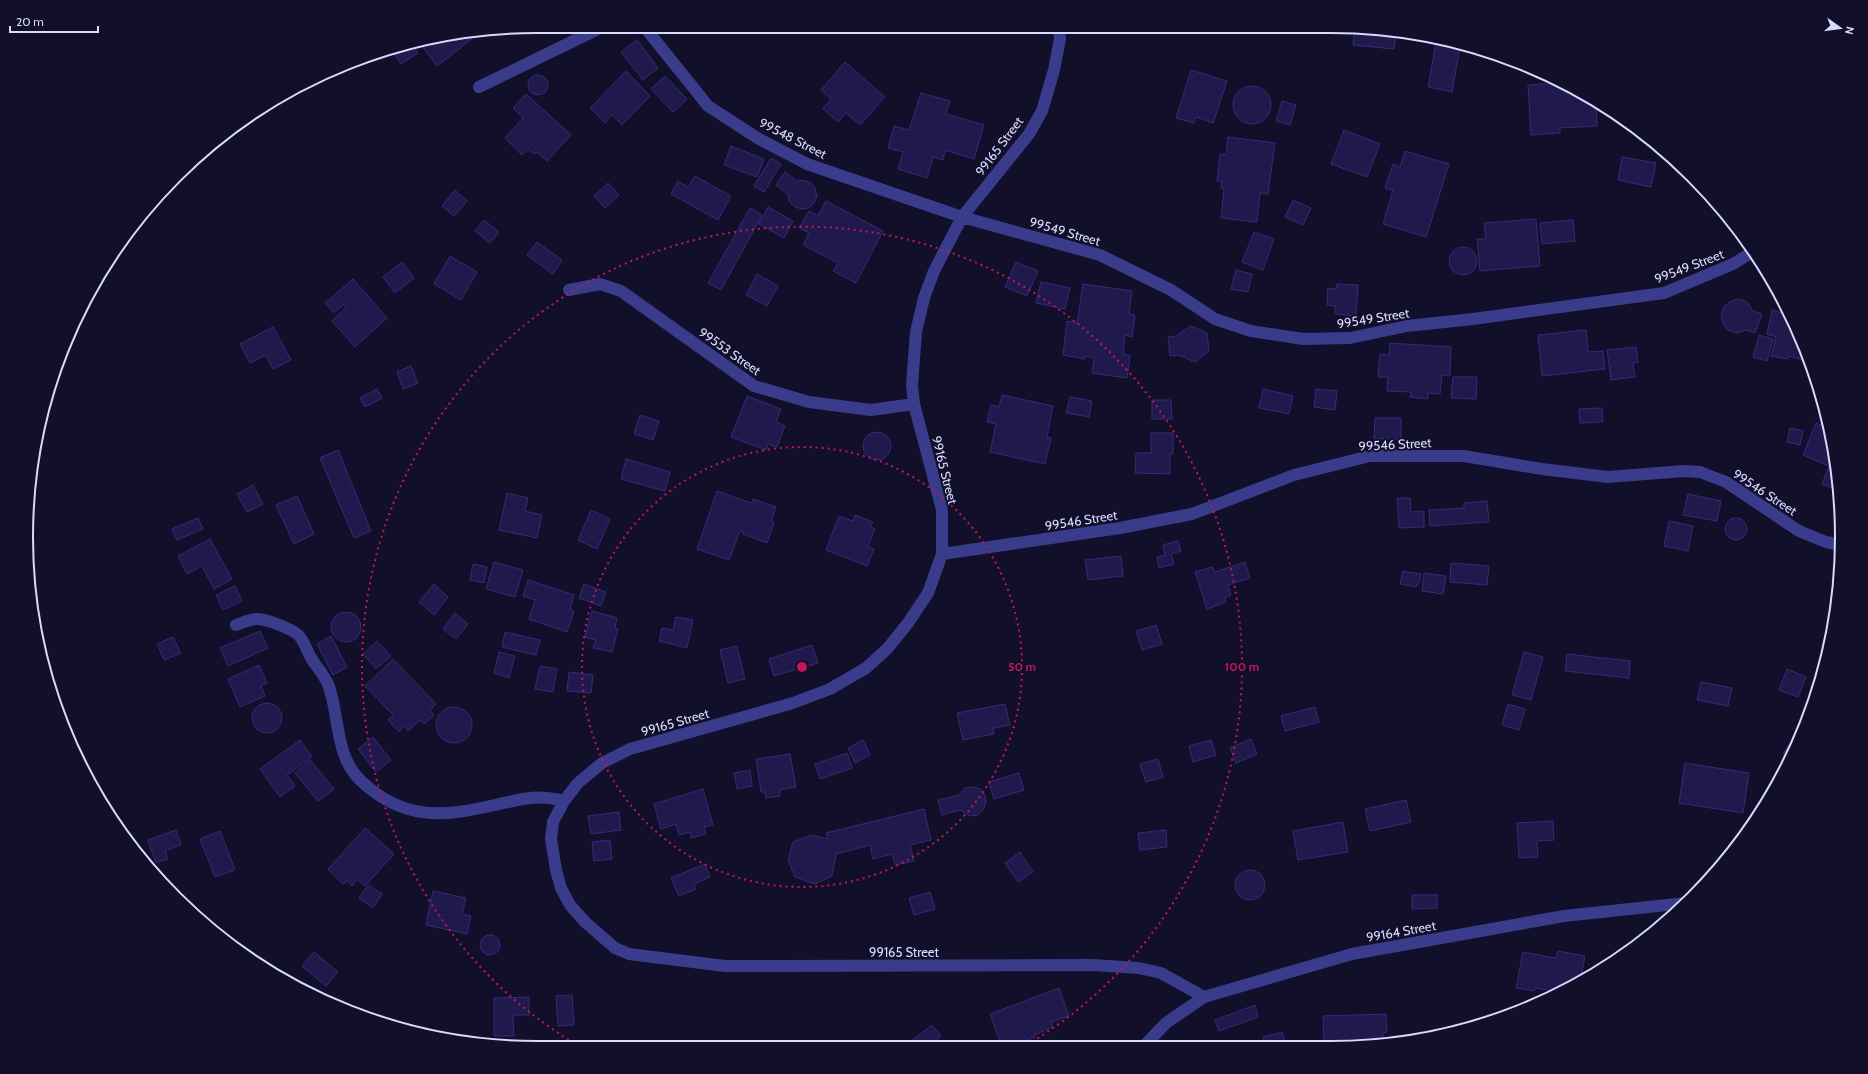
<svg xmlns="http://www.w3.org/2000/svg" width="1868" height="1074" viewBox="0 0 1868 1074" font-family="Cabin,sans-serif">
  <rect width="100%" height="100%" fill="#110f2a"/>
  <!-- building -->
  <path fill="#201a4c" stroke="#342b79" d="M1355,27H1365L1396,33L1394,49L1353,45Z
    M470,30L482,31L437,66L419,42Z
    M637,40L658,68L643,80L621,52Z
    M1436,43L1460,47L1452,92L1428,87Z
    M412,44L418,53L401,64L391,49Z
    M845,62L885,97L860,125L846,113L838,122L823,109L831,99L821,90Z
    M1191,70L1227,81L1213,123L1196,117L1194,123L1176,118Z
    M626,71L650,96L622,125L612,115L605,123L590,108Z
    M528 85a10 10 0 1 1 20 0a10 10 0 1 1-20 0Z
    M665,76L687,99L673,112L651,89Z
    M1556,83L1596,103L1597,126L1560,128V133L1531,135L1528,85Z
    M1233 105a19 19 0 1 1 38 0a19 19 0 1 1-38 0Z
    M921,93L950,101L946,114L984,125L974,159L945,150L943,160L933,157L927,178L898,169L903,152L888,148L894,126L909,130Z
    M526,94L571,135L547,161L537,152L534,154L528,149L522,155L505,138L523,118L513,108Z
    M1282,101L1296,105L1290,125L1276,121Z
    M1344,130L1380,144L1367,177L1331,164Z
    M1228,137L1275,143L1268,194L1260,193L1257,222L1221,218L1224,189L1221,188L1222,181H1217L1220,154L1226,155Z
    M731,146L764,159L757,177L724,165Z
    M1405,151L1449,164L1426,237L1383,224L1393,190L1385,188L1393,164L1400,167Z
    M1622,157L1656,163L1651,187L1618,180Z
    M771,158L781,164L764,192L754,186Z
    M785,172L797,181L803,180L811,183L815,188L817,196L814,203L809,208L801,209L794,206L789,201L788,194L776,185Z
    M695,176L731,196L718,220L671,194L678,181L688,187Z
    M608,183L619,195L605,208L594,196Z
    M455,190L467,201L454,216L442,206Z
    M1293,200L1311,208L1303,225L1285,217Z
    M826,201L883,231L856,283L833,271L838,263L803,245L809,233L799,228L809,211L818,216Z
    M768,207L793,221L784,238L759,224Z
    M750,208L762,215L721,290L708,283Z
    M1536,219L1540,266L1480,271L1477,239H1486L1484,223Z
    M484,220L499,232L490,243L475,231Z
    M1573,220L1575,241L1542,244L1540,223Z
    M1254,232L1274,239L1263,270L1242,262Z
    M537,242L562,260L553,274L527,255Z
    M1449 261a14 14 0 1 1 28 0a14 14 0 1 1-28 0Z
    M450,256L477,272L461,300L434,284Z
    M402,262L414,278L395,293L383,277Z
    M1016,262L1038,271L1027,296L1005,287Z
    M1236,270L1252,274L1248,292L1231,289Z
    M757,274L778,286L767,306L746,295Z
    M353,279L387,318L355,347L332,321L346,308L344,304L334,313L325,303Z
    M1041,282L1070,288L1065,309L1036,303Z
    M1083,284L1132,291L1129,314L1135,315L1132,337L1125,335L1123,354L1130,356L1127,378L1092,373L1094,358L1085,356V359L1063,355L1067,321L1077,323Z
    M1337,284L1358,285L1356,316L1335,314V306L1327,305L1328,288L1336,289Z
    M1739,299L1747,302L1753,311L1762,314L1755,333L1746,330L1737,333L1728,330L1723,324L1721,315L1724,307L1731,301Z
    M1781,300L1803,341L1809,361L1788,356V359L1771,356L1776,337L1767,334L1772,310L1782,313L1783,308L1779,307Z
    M1191,326L1207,333L1209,351L1195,362L1179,355L1170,356L1168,337L1176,336Z
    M273,327L291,360L273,369L266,355L250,363L240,344Z
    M1586,330L1588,352L1603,351L1605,369L1542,376L1538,335Z
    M1759,335L1773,339L1767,361L1753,357Z
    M1390,343L1451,347L1450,376L1442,375L1440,394L1428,393V399L1410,397L1411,392L1387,391L1388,377H1378L1380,354L1389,355Z
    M1636,347L1638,362L1633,363L1635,377L1611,380L1607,350Z
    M411,366L418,383L403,389L397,372Z
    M1453,377H1477L1476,399L1451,398Z
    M377,389L382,398L365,407L360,398Z
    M1263,389L1293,396L1289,414L1259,408Z
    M1316,389L1337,391L1335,410L1314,407Z
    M1002,395L1053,406L1047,437L1051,438L1045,464L990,452L996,424L987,422L991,405L999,407Z
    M747,396L781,409L776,422L785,426L777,447L768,444L766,450L731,437Z
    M1070,397L1092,401L1089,417L1066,413Z
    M1152,400H1171L1172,419H1152Z
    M1602,408L1603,422L1580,423L1579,409Z
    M640,415L659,421L653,440L634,434Z
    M1375,418H1401V439H1374Z
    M1816,423L1829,428L1832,437L1837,490L1822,484L1829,466L1803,455Z
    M1790,428L1803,431L1800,445L1787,442Z
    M863 446a14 14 0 1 1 28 0a14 14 0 1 1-28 0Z
    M1151,433H1173V454H1170V474L1135,473L1136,453H1151Z
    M338,450L371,531L354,538L320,458Z
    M626,459L670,472L665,491L621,479Z
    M253,485L263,504L247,512L237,494Z
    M717,491L752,503L753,499L776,507L771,521L774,522L767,543L743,534L744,532L740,531L729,560L697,549Z
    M507,493L528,498L525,511L542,515L537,538L499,530Z
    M1688,494L1721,501L1717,521L1683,515Z
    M297,496L314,534L294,544L276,505Z
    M1397,498H1410L1411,512L1424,511V527L1399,528Z
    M1487,501L1489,522L1430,526L1429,510L1464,508V503Z
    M591,510L610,519L597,549L578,540Z
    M855,515L873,522L870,527L875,529L868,547L874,549L867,566L826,550L839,516L853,521Z
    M1725 529a11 11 0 1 1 22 0a11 11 0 1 1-22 0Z
    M198,518L203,529L177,540L172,529Z
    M1669,521L1693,526L1688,551L1664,546Z
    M210,539L232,579L214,589L202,566L187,574L178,556Z
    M1178,541L1181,551L1171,554L1174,564L1159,568L1157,557L1165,555L1163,545Z
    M1121,556L1123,576L1088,580L1085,560Z
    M494,562L523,570L515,597L486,589Z
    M1245,562L1250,578L1228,585L1231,595L1225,598L1226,602L1207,609L1195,572L1212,567L1215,572Z
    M1451,563L1489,566L1487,585L1450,582Z
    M473,564L487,567L484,583L470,580Z
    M1403,571L1421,574L1419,584H1417L1416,587L1400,584Z
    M1424,573L1446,576L1443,594L1422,591Z
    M528,580L574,595L570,609L574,611L567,632L529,619L535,600L523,596Z
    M434,584L448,597L434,615L419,602Z
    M584,584L606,592L601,606L579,598Z
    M235,586L242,601L223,610L216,595Z
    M592,611L617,618L615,628L618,629L612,652L593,648L596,640L585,637Z
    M331 627a15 15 0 1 1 30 0a15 15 0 1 1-30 0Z
    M455,613L468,624L456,639L443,629Z
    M676,617L693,620L687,648L659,641L662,628L673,630Z
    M1156,625L1162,644L1142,650L1136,631Z
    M260,631L268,648L228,666L220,648Z
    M505,632L540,640L536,655L502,647Z
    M331,636L347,667L333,675L317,644Z
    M173,637L181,653L164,660L157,644Z
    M377,641L391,656L376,669L363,654Z
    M812,645L818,663L774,676L769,659Z
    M737,646L745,679L728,683L720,650Z
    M499,652L515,656L509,678L494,673Z
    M1524,652L1543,657L1531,700L1512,695Z
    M1567,654L1630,661L1629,678L1565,671Z
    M393,659L436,704L430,710L434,715L424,724L420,720L408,731L404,726L399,732L388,720L393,715L365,686Z
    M259,665L267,683L261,686L265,696L240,707L228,679Z
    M540,666L557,669L553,692L535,689Z
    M1787,669L1806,677L1798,697L1779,690Z
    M569,672L593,675L591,693L567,691Z
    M1701,682L1732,688L1728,706L1697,700Z
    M252 718a15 15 0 1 1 30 0a15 15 0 1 1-30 0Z
    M1005,704L1010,725L993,728L994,734L963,740L957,713Z
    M1508,704L1525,709L1519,730L1502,725Z
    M1315,707L1319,722L1285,731L1281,716Z
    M436 725a18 18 0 1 1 36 0a18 18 0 1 1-36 0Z
    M373,737L391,760L376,772L358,749Z
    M1251,739L1257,754L1236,763L1230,748Z
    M300,740L312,757L287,775L295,786L280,797L260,769Z
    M863,740L870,755L855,763L848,748Z
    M1211,740L1216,755L1193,762L1189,746Z
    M1792,740L1797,743L1790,758L1783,754Z
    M847,753L852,768L820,779L815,764Z
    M790,754L796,787L780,790V796L766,798L765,792H761L756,759Z
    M1158,759L1163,777L1146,782L1140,764Z
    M310,760L334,789L318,801L295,773Z
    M1685,763L1749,773L1743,813L1679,803Z
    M750,770L752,786L737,789L734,773Z
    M1019,773L1024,790L994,799L989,782Z
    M973,787L980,789L985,795L986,803L983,810L978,815L970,816L960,810L942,815L938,800L959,795L965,788Z
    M703,789L713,825L704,827L706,834L691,838L690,832L679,835L676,824L661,829L654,804Z
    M1406,800L1411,822L1370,831L1365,809Z
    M924,809L931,840L910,845L914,861L895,865L892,854L873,859L870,845L836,854L832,876L815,884L795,877L788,860L793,842L812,835L828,839L826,833Z
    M619,812L621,830L591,834L588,816Z
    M1553,821L1554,840L1537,841L1538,857L1519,858L1517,823Z
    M1343,822L1348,852L1298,860L1293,831Z
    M365,828L394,854L365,886L357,879L352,886L347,881L343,884L328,869Z
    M176,830L181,845L165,851L168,859L156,863L148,840Z
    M1166,830L1167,847L1140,850L1138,833Z
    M220,831L235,870L215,877L200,839Z
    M610,840L612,859L594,861L592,842Z
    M1020,852L1033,872L1018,882L1005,863Z
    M705,864L710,877L694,884L696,889L679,896L671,878Z
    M1235 885a15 15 0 1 1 30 0a15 15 0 1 1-30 0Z
    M368,885L382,894L373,908L359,898Z
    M433,891L466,898L462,914L471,916L467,934L426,925Z
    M930,892L935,909L914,915L909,898Z
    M1412,895H1437V908L1412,909Z
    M208,919L221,934L219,935L203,923Z
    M480 945a10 10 0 1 1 20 0a10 10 0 1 1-20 0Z
    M1558,951L1585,956L1580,982L1559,992L1535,988L1534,991L1516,988L1523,952L1556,958Z
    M314,952L338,972L326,986L302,966Z
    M1059,988L1069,1016L1051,1022L1053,1027L1034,1035L1035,1037L1009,1047H1002L990,1014Z
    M572,995L574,1025L558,1026L556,996Z
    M529,997V1015H513L514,1036H494V998Z
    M1255,1005L1258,1017L1219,1031L1215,1020Z
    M1386,1014L1387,1032L1383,1033V1043L1365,1047H1333V1044L1324,1045L1323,1016Z
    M932,1025L941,1036L928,1047H903Z
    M1282,1032L1286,1047H1266L1263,1037Z
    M1301,1042H1309L1317,1047H1294Z"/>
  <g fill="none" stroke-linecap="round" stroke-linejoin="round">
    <!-- minor -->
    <path stroke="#383c8b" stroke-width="12" d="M1059,28L1060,39L1054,70L1042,111L1029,134L962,217L934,271L924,298L916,332L912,386L914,404L942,510V554L928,593L908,623L887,649L866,668L830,689L793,703L630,749L602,763L578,783L564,801L553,822L551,839L556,870L561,888L570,905L585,922L615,948L629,954L725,966L1092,965L1139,968L1161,973L1204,997
      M647,30L708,106L759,139L807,164L962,217L1100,255L1171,290L1215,319L1251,331L1303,339L1350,338L1407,326L1473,319L1664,293L1733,264L1754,251
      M479,87L596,30
      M569,290L600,284L621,291L754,386L809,402L871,410L914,404
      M942,554L1120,528L1192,514L1294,475L1370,456H1464L1542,469L1608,477L1684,471L1700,472L1726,482L1799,531L1826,542L1841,545
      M236,625C242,623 252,618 259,619C268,620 296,630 300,637C305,643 307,651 311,658C316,666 324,675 328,684C340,715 334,754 360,780C403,821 442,817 495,805C522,799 536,794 564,801
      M1143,1047L1166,1023L1204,997L1352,954L1564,916L1686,903"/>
  </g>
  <!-- distance rings -->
  <g fill="none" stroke="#c2185b" stroke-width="2" stroke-dasharray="2 4">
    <circle cx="802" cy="667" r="220"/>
    <path d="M579 1046A440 440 0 1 1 1025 1046"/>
  </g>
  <g text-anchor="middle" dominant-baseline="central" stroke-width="4" stroke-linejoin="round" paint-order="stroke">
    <!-- street labels -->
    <g font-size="13" fill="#d9d8ff" stroke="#110f2a">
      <text transform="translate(793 138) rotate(27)">99548 Street</text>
      <text transform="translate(999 146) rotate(-53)">99165 Street</text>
      <text transform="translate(1065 231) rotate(16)">99549 Street</text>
      <text transform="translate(1689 266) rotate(-21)">99549 Street</text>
      <text transform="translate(1373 318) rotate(-9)">99549 Street</text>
      <text transform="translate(730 351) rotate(35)">99553 Street</text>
      <text transform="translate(1395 444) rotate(-3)">99546 Street</text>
      <text transform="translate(945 470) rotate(76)">99165 Street</text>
      <text transform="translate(1765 492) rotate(33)">99546 Street</text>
      <text transform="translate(1081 520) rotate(-9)">99546 Street</text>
      <text transform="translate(675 722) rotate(-16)">99165 Street</text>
      <text transform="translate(1401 931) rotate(-10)">99164 Street</text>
      <text x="904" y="952">99165 Street</text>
    </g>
  </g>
  <!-- crop -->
  <path d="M0 0H1868V1074H0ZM537 33H1331A504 504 0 0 1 1835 537V537A504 504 0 0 1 1331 1041H537A504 504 0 0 1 33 537V537A504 504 0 0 1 537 33Z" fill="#110f2a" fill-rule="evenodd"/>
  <path fill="none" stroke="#d9d8ff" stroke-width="2" d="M537 33H1331A504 504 0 0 1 1835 537V537A504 504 0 0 1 1331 1041H537A504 504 0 0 1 33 537V537A504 504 0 0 1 537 33Z"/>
  <circle cx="802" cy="667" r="6" fill="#c2185b" stroke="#110f2a" stroke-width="2"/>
  <g font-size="12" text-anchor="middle" font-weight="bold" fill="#c2185b" stroke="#110f2a" stroke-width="4" stroke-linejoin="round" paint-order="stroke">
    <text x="1022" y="671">50 m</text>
    <text x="1242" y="671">100 m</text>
  </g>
  <!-- north arrow -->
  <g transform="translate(1840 28) rotate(104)" stroke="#110f2a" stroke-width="3" paint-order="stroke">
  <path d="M0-3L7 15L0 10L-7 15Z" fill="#d9d8ff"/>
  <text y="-6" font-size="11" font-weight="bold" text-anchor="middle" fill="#d9d8ff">N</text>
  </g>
  <!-- scale -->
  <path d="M10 26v6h88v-6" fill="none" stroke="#d9d8ff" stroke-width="2"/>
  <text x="16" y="26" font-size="12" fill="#d9d8ff" stroke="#110f2a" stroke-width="3" paint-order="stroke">20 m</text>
</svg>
